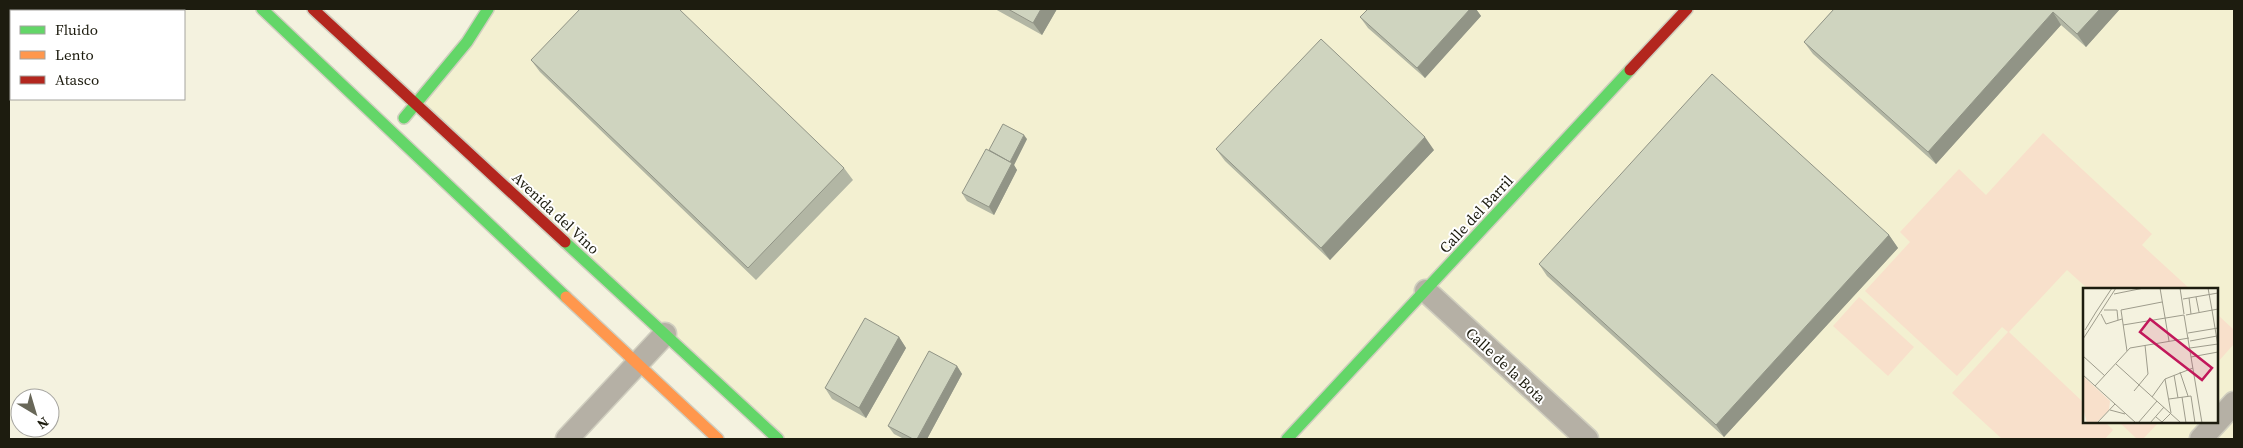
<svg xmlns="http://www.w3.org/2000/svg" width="2243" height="448" viewBox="0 0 2243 448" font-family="'Source Serif 4',serif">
  <rect width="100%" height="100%" fill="#f4f2df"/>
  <!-- built -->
  <path fill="#f3f0d1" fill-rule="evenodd" d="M488,9H2234V439H778L416,104ZM2084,289H2217V422H2084Z"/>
  <!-- green -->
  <path fill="#f8e0cb" d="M2043,133L2152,234L2142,245L2190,289H2088L2067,270L2009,332L2084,403V422H2105L2113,430L2105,439H2002L1952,393L2008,332L2002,327L1957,376L1865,291L1910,242L1900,232L1959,169L1986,195Z
    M1859,297L1914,347L1888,376L1833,326Z
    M2217,314L2234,330V344L2217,363Z
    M2119,422H2159L2143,439H2137Z"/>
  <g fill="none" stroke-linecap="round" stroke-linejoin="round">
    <!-- street casing -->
    <g stroke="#d0cebf" stroke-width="25">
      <path id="street" d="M1426,291L1587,439
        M567,439L665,334
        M2201,439L2234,403"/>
    </g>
    <!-- fast casing -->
    <g stroke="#d0cebf" stroke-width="14">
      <path id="fast" d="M262,9L566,297
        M404,118L467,42L488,9
        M565,242L778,439
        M1287,439L1630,70"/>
    </g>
    <!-- slow casing -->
    <g stroke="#d0cebf" stroke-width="14">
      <path id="slow" d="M566,297L718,439"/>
    </g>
    <!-- jam casing -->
    <g stroke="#d0cebf" stroke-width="14">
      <path id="jam" d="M313,9L565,242
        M1630,70L1687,9"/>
    </g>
    <!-- street -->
    <use href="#street" stroke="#b5b0a5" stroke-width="22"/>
    <!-- fast -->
    <use href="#fast" stroke="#63d668" stroke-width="11"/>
    <!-- slow -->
    <use href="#slow" stroke="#ff974d" stroke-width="11"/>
    <!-- jam -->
    <use href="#jam" stroke="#b3261e" stroke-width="11"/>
  </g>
  <!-- wall -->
  <path fill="#b2b6a4" d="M995,9H1057L1042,35Z
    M1368,9H1476L1481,16L1425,78L1368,28L1360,17Z
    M1834,9H2120L2086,47L2061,25L1936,164L1813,54L1804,42Z
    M531,60L844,168L853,180L756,280L540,72Z
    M1027,139L1014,165L1017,170L994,215L967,201L962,193L989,151Z
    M1216,149L1434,150L1330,260L1225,161Z
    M1889,235L1898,248L1724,437L1547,276L1539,264Z
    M899,337L906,348L866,418L832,399L825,388Z
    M957,366L962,374L927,439H904L894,434L888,426Z"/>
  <!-- shaded-wall -->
  <path fill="#919486" d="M1041,9H1057L1042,35L1033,23Z
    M1470,9H1476L1481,16L1425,78L1417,68Z
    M2100,9H2120L2086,47L2077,34Z
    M2053,12L2061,25L1936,164L1928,152Z
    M1024,135L1027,139L1014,165L1017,170L994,215L989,207L1010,162Z
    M1425,137L1434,150L1330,260L1321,248Z
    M1889,235L1898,248L1724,437L1716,425Z
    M899,337L906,348L866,418L859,408Z
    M957,366L962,374L927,439H917Z"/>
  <!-- building -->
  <path fill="#cfd4bf" stroke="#919486" d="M580,9H679L844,168L748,268L531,60Z
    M1008,9H1041L1033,23Z
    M1368,9H1470L1417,68L1360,17Z
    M1834,9H2100L2077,34L2053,12L1928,152L1804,42Z
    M1321,39L1425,137L1321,248L1216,149Z
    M1712,74L1889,235L1716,425L1539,264Z
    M1003,124L1024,135L1010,162L989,150Z
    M986,149L1012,163L989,207L962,193Z
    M865,318L899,337L859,408L825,388Z
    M929,351L957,366L917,439H913L888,426Z"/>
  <g text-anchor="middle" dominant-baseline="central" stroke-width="4" stroke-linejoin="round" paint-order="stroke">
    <!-- street labels -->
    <g font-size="15" fill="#1d1c0f" stroke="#fff">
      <text transform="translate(556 213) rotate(43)">Avenida del Vino</text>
      <text transform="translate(1476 214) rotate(-47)">Calle del Barril</text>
      <text transform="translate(1506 365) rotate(43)">Calle de la Bota</text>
    </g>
  </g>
  <!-- overview -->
  <g transform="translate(2083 288)">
    <rect width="135" height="135" fill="#f4f2df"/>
    <path d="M0,88L27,113L26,122L13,135H4L0,120Z" fill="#f8e0cb"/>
    <path fill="none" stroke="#9e9c8c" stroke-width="1" d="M77,0L86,53M97,0L101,26M125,0L129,22M31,6L61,0M113,9L116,24M106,10L108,26M100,11L135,5M21,22H34L35,32M129,22L135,58M13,24L29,0M18,26L23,36L39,31M101,27L119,135M103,27L135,21M40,37L101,27M2,42L13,24M105,45L135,40M0,51L33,0M107,53L134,48M107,60L135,56M44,63L38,22L79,14M0,68L22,88M108,69L135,64M33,76L98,135M97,84L105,108M0,87L53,135M91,87L95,110M12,98L47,60L106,50M51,103L65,86L62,57M69,109L82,91L110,80M99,109L103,135M86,111L108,108L112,135M27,122L42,126M73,129L79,134L88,125L82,91M14,135L32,116M55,135L74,113M67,135L81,119"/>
    <path fill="#c2185b" fill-opacity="0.15" stroke="#c2185b" stroke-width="2.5" d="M67,31L129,80L119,92L57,44Z"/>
    <rect width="135" height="135" fill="none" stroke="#1d1c0f" stroke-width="2.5"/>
  </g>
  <!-- border -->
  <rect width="2243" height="448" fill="none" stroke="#1d1c0f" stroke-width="20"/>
  <!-- legend -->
  <rect x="10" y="10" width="175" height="90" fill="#ffffff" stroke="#a5a49f"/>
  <rect x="20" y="26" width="25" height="8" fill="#63d668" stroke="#a5a49f"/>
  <text x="55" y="35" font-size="15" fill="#1d1c0f">Fluido</text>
  <rect x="20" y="51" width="25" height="8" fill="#ff974d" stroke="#a5a49f"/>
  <text x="55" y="60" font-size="15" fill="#1d1c0f">Lento</text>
  <rect x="20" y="76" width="25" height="8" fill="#b3261e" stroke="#a5a49f"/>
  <text x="55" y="85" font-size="15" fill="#1d1c0f">Atasco</text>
  <!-- north arrow -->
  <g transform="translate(35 413) rotate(142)"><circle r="24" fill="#ffffff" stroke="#a5a49f"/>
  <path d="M0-4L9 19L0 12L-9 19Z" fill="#686758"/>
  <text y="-8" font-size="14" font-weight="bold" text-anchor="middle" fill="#1d1c0f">N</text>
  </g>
</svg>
